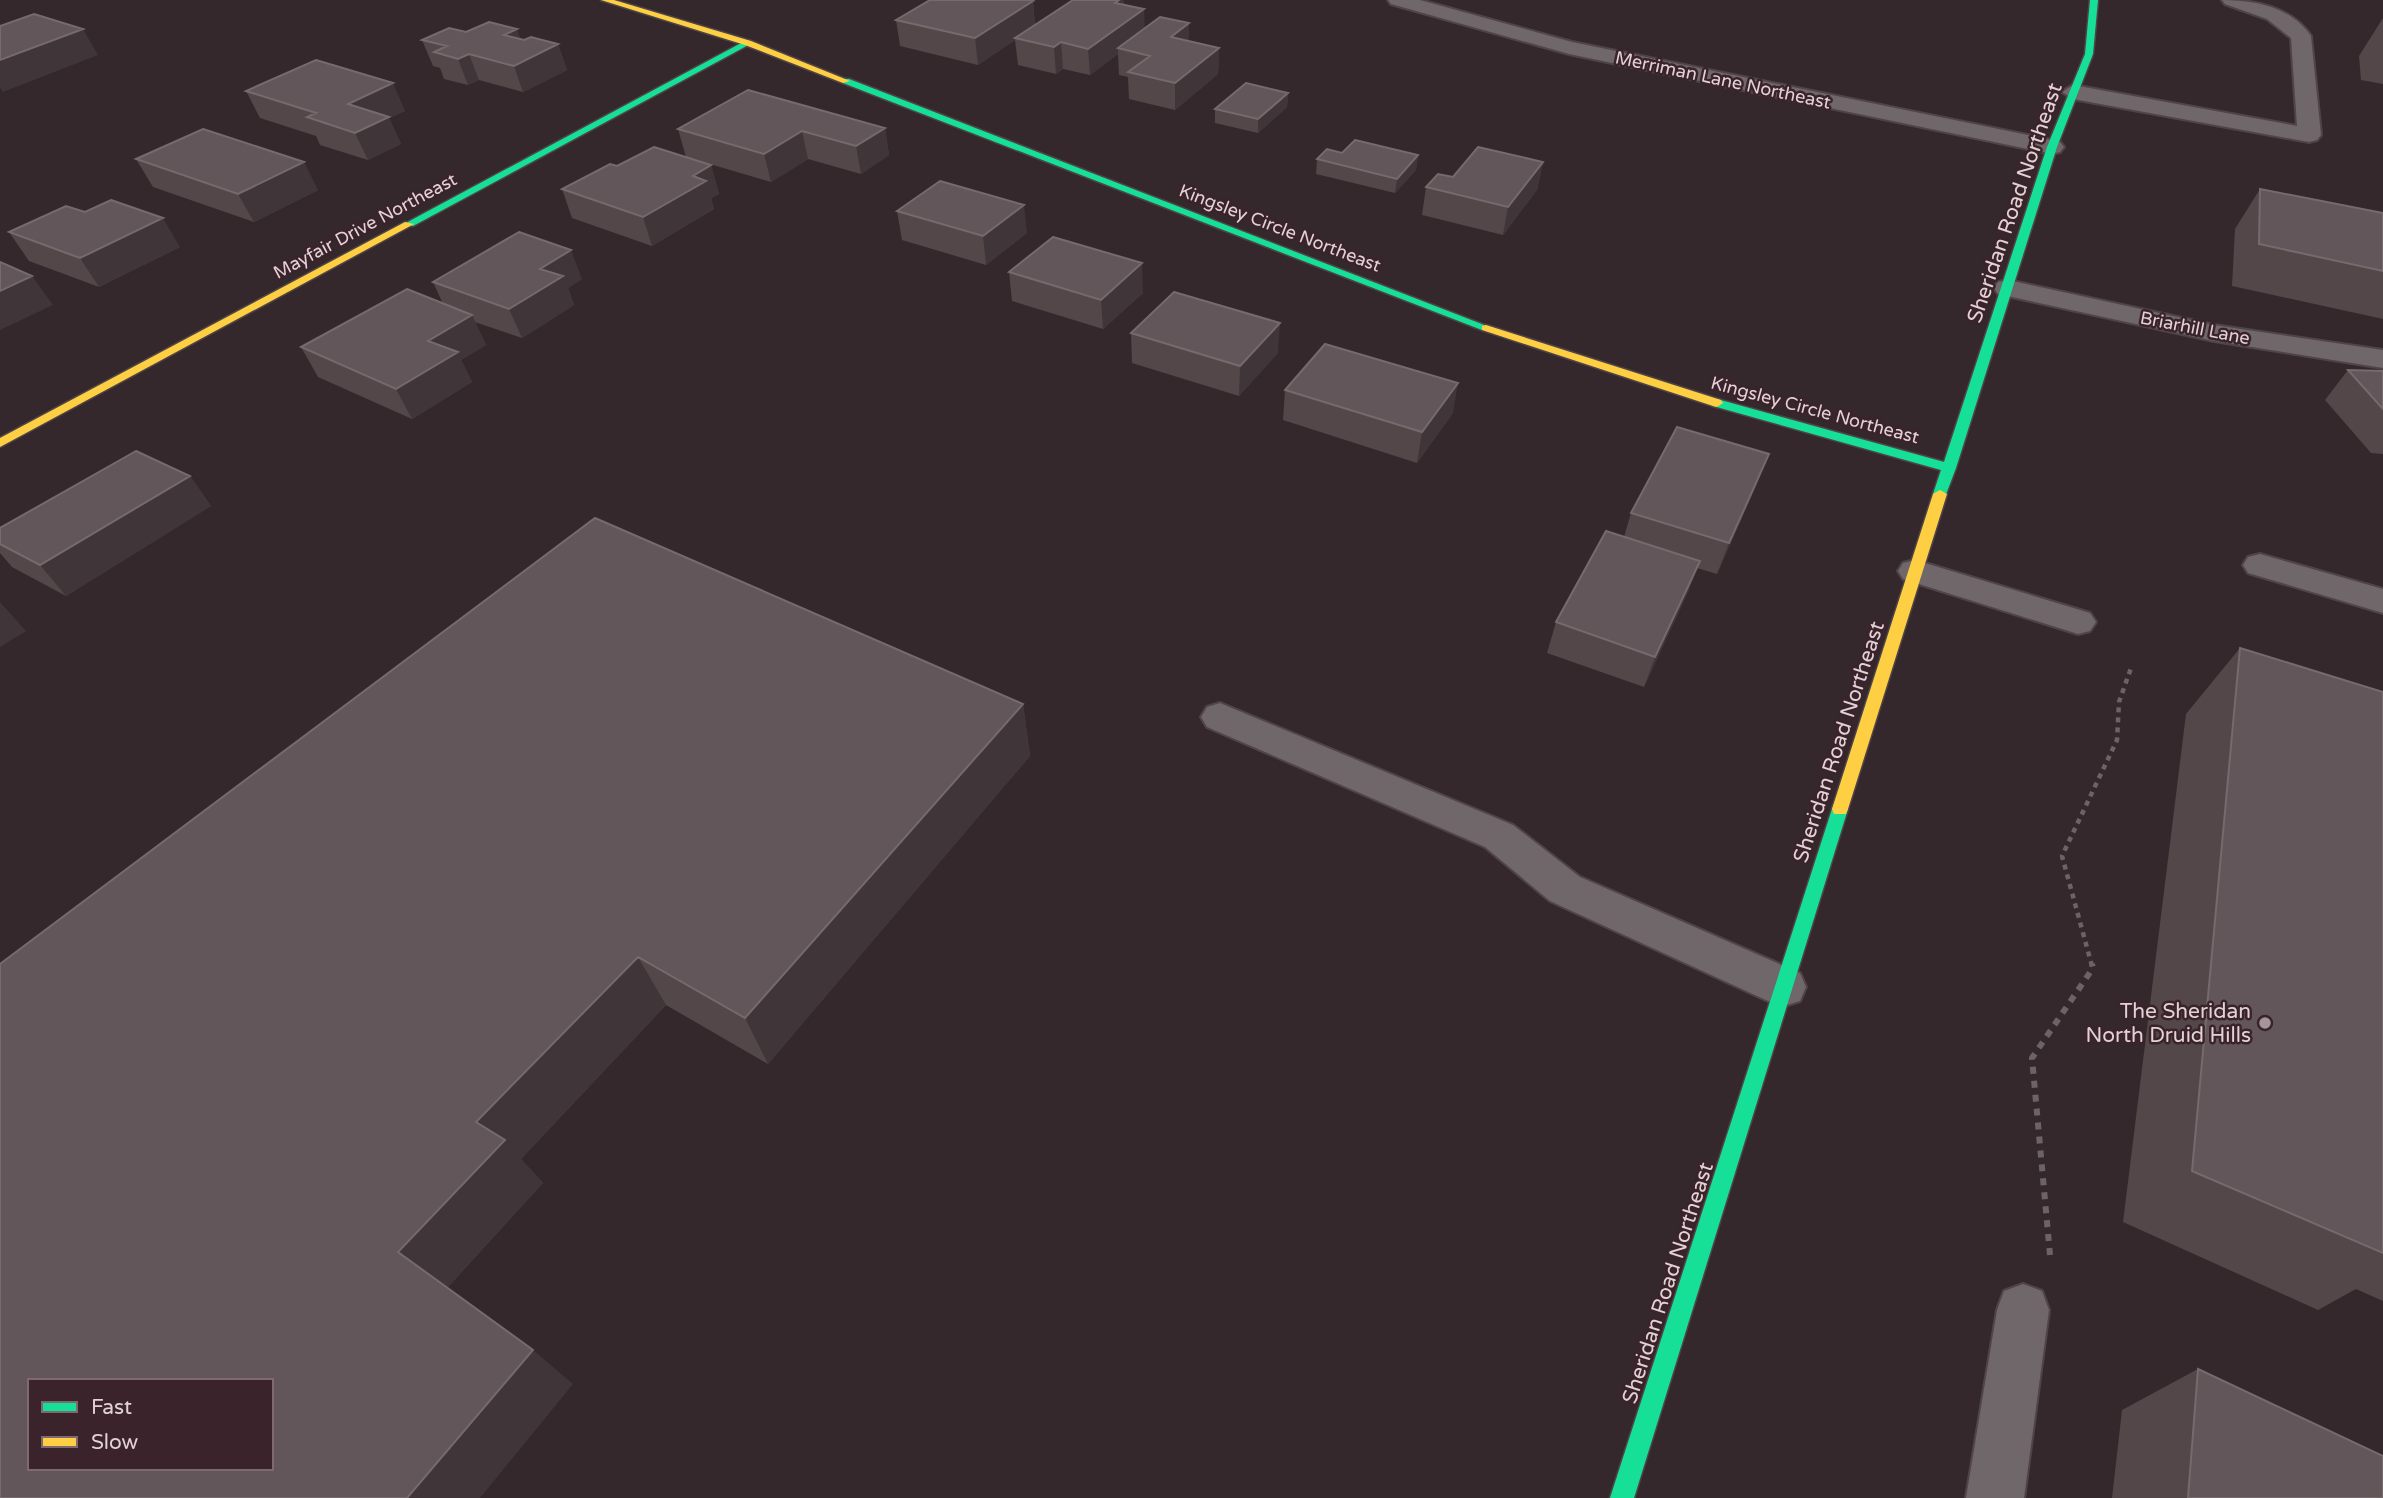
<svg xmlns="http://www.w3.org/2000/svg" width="2383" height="1498" viewBox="0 0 2383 1498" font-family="'Varela Round',sans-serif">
  <rect width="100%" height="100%" fill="#35282c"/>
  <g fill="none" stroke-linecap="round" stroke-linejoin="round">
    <!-- lane casing -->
    <g stroke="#4f4447" stroke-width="4">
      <path id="lane" d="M2222,0C2255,0 2291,7 2311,36L2321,135L2317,140L2309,142L2073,99L2062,92L2073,85L2297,126L2291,38L2267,19L2225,4Z
        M1915,560L2090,613L2096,622L2090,631L2078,634L1903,579L1898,571L1903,563Z
        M1220,703L1513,825L1580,877L1800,973L1806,987L1800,1001L1784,1006L1768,1001L1550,901L1485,847L1207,727L1201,717L1207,707Z"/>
    </g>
    <!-- street casing -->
    <g stroke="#4f4447" stroke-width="4">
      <path id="street" d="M1388,0H1420L1572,42L2052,140L2060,142L2064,147L2060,152L2052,154L1569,54L1391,4Z
        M2008,280L2214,325L2383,350V368L2214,341L1998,294L1994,288L1998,282Z
        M2260,554L2383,589V613L2248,573L2243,565L2248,557Z
        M2023,1284L2042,1291L2049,1310L2024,1498H1966L1997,1310L2004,1291Z"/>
    </g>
    <!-- fast casing -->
    <g stroke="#4f4447" stroke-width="3">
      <path id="fast" d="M2090,0H2098L2093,54L2057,147L1956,468L1945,497L1940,498L1933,494L1941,470L1713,406L1711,403L1717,399L1944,462L2047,147L2085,54Z
        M745,41L752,43L413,226L404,224Z
        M843,79H849L1492,328L1482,330L843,83Z
        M1840,803L1846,804L1848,809L1634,1498H1610L1832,809L1834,804Z"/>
    </g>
    <!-- slow casing -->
    <g stroke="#4f4447" stroke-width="3">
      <path id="slow" d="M601,0H614L751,41L850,81L843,83L745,45Z
        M405,222L414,224L0,447V438Z
        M1486,325L1721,400L1723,403L1717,407L1713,406L1482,330V326Z
        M1940,490L1947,494L1848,809L1846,814H1834L1832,809L1933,494Z"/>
    </g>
    <!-- path-far1 -->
    <path stroke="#6c6365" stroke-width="4.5" stroke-dasharray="5 5" stroke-linecap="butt" d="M2092,966L2062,856L2117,740L2119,702L2131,668"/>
    <!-- path -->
    <path stroke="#6c6365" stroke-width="6" stroke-dasharray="7 7" stroke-linecap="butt" d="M2050,1255L2032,1058L2093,968L2092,964"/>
    <!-- lane -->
    <use href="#lane" fill="#70676a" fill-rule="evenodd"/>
    <!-- street -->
    <use href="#street" fill="#70676a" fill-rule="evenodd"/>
    <!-- fast -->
    <use href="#fast" fill="#16e098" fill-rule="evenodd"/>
    <!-- slow -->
    <use href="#slow" fill="#ffcf43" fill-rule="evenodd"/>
  </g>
  <!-- wall -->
  <path fill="#53474a" d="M1123,0L1124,4L1144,9V29L1189,41L1219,48L1218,74L1175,110L1129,99L1128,77L1119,75L1118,54L1090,75L1063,69L1056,74L1018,65L1015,40L978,65L900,46L896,20L1033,1L1035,25Z
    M2383,18V84L2361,80L2359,56Z
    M466,32L558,44L567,70L523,92L479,80L468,85L444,79L440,68L433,66L422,40Z
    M246,91L405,111L389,118L401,144L368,160L320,145L316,136L260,118Z
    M1288,93L1287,107L1258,133L1215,123V109Z
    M885,128L889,155L861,174L808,159L771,182L686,157L678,129Z
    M1342,153L1418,155L1416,170L1395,193L1316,174L1317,159Z
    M136,159L318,190L254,222L153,187Z
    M1543,162L1537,190L1503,235L1422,215L1426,187L1453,177Z
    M711,165L719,194L711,198L714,209L652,246L572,218L562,189Z
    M2260,189L2383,213V319L2232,286L2235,229Z
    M897,211L1027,233L986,265L902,240Z
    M9,232L180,247L99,287L29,261Z
    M1009,272L1143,293L1103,329L1012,301Z
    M582,279L568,288L574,305L522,338L475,322L486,345L461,360L472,382L412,419L318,377L301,347L443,304L433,282Z
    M1131,333L1278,353L1239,396L1132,363Z
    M2348,370L2383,371V454L2371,453L2325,400Z
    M1285,390L1453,413L1417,463L1283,420Z
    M190,476L211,506L66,596L12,567L0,553V528Z
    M1757,484L1717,574L1697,568L1688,592L1644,687L1547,653L1556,622L1624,537L1631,513Z
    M2240,648L2383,692V1301L2356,1289L2318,1310L2123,1222L2186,714Z
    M1023,704L1030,756L768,1064L666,1005L521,1159L543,1183L447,1288L573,1384L0,964Z
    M2198,1369L2383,1498H2112L2122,1410Z"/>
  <!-- shaded-wall -->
  <path fill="#403538" d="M1119,0H1123L1124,23L1115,3Z
    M1033,1L1035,27L1015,38V40L978,65L975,38Z
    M1144,9L1145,34L1118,48V54L1090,75L1088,49Z
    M1189,23V49L1171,37Z
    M83,29L98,55L3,92L0,88V60Z
    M517,29L526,55L504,35Z
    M1061,42L1063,69L1056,74L1054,47Z
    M558,44L567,70L523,92L514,66Z
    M1219,48L1218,74L1175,110V83Z
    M469,54L479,80L468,85L458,59Z
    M393,83L405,111L389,118L401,144L368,160L355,133L348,104Z
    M1288,93L1287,107L1258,133V119Z
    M885,128L889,155L861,174L856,146Z
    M802,131L808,159L771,182L764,154Z
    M1418,155L1416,170L1395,193L1397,179Z
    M304,162L318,190L254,222L238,194Z
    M1543,162L1537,190L1503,235L1508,207Z
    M711,165L719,194L711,198L714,209L652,246L643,217L693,176Z
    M1024,205L1027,233L986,265L983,236Z
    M163,218L180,247L99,287L80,258Z
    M571,250L582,279L568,288L574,305L522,338L509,309L540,269Z
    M1142,263L1143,293L1103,329L1101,300Z
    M32,276L53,305L0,330V291Z
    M472,315L486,345L461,360L472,382L412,419L396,389L428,341Z
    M1280,323L1278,353L1239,396L1240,366Z
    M1458,383L1453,413L1417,463L1422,432Z
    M1769,454L1757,484L1717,574L1729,543Z
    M190,476L211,506L66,596L40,565Z
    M1700,561L1688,592L1644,687L1655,657Z
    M0,602L26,631L0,647Z
    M1023,704L1030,756L768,1064L745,1018Z
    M638,957L666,1005L521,1159L543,1183L444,1291L398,1252L476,1122Z
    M533,1350L573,1384L480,1498H407Z"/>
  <!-- building -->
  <path fill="#62565a" stroke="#766a6d" stroke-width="2" fill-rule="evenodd" d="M930,0H1028L1033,1L975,38L896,20Z
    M1073,0H1119L1115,3L1144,9L1088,49L1061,42L1054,47L1015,38Z
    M34,14L83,29L0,60V26Z
    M1160,17L1189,23L1171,37L1219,48L1175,83L1128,72L1150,56L1118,48Z
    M489,22L517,29L504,35L524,40L531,37L558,44L514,66L469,54L458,59L434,52L447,46L422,40L449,28L466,32Z
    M316,60L393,83L348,104L389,117L355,133L307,117L316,113L246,91Z
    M1246,83L1288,93L1258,119L1215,109Z
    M748,90L885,128L856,146L802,131L764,154L678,129Z
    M203,129L304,162L238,194L136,159Z
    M1355,140L1418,155L1397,179L1317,159L1327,149L1342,153Z
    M654,147L711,165L693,176L706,181L643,217L562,189L610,164L617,166Z
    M1478,147L1543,162L1508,207L1426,187L1438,174L1453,177Z
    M940,181L1024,205L983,236L897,211Z
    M2260,189L2383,213V271L2259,244Z
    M111,200L163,218L80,258L9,232L66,206L85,212Z
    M519,232L571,250L540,269L563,276L509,309L433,282Z
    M1053,237L1142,263L1101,300L1009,272Z
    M0,262L32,276L0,291Z
    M407,289L472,315L428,341L458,352L396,389L301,347Z
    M1174,292L1280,323L1240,366L1131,333Z
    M1325,344L1458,383L1422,432L1285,390Z
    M2348,370L2383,371V409Z
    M1677,427L1769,454L1729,543L1631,513Z
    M136,451L190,476L40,565L0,544V528Z
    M595,518L1023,704L745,1018L638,957L476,1122L505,1140L398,1252L533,1350L407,1498H0V964ZM30,1381H271V1468H30Z
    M1606,531L1700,561L1655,657L1556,622Z
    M2240,648L2383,692V1253L2192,1171Z
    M2198,1369L2383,1456V1498H2188Z"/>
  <!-- markers -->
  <circle fill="#a5969a" stroke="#3a232b" stroke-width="2.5" cx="2265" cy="1023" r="7"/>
  <g text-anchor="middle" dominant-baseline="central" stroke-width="5" stroke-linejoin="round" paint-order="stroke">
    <!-- far-street labels -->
    <g font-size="18" fill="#e2d2d6" stroke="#3a232b">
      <text transform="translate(1723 80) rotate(12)">Merriman Lane Northeast</text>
      <text transform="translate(365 226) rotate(-28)">Mayfair Drive Northeast</text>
      <text transform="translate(1280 228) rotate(21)">Kingsley Circle Northeast</text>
      <text transform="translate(2195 328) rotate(11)">Briarhill Lane</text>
      <text transform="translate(1815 410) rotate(15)">Kingsley Circle Northeast</text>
    </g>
    <!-- street labels -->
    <g font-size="21" fill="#e2d2d6" stroke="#3a232b">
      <text transform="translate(2015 203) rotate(-71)">Sheridan Road Northeast</text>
      <text transform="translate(1839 742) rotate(-72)">Sheridan Road Northeast</text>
      <text transform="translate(1668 1283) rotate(-72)">Sheridan Road Northeast</text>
    </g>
    <!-- poi labels -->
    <g font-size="21" fill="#e2d2d6" stroke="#3a232b" text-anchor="end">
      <text x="2251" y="1011">The Sheridan<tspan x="2251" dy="24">North Druid Hills</tspan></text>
    </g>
  </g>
  <!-- legend -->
  <rect x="28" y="1379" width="245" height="91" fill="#3a232b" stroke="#7d696f" stroke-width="2"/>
  <rect x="42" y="1402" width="35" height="10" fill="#16e098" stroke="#7d696f" stroke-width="2"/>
  <text x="91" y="1414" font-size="21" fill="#e2d2d6">Fast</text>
  <rect x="42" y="1437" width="35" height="10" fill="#ffcf43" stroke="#7d696f" stroke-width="2"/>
  <text x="91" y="1449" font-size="21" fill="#e2d2d6">Slow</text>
</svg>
